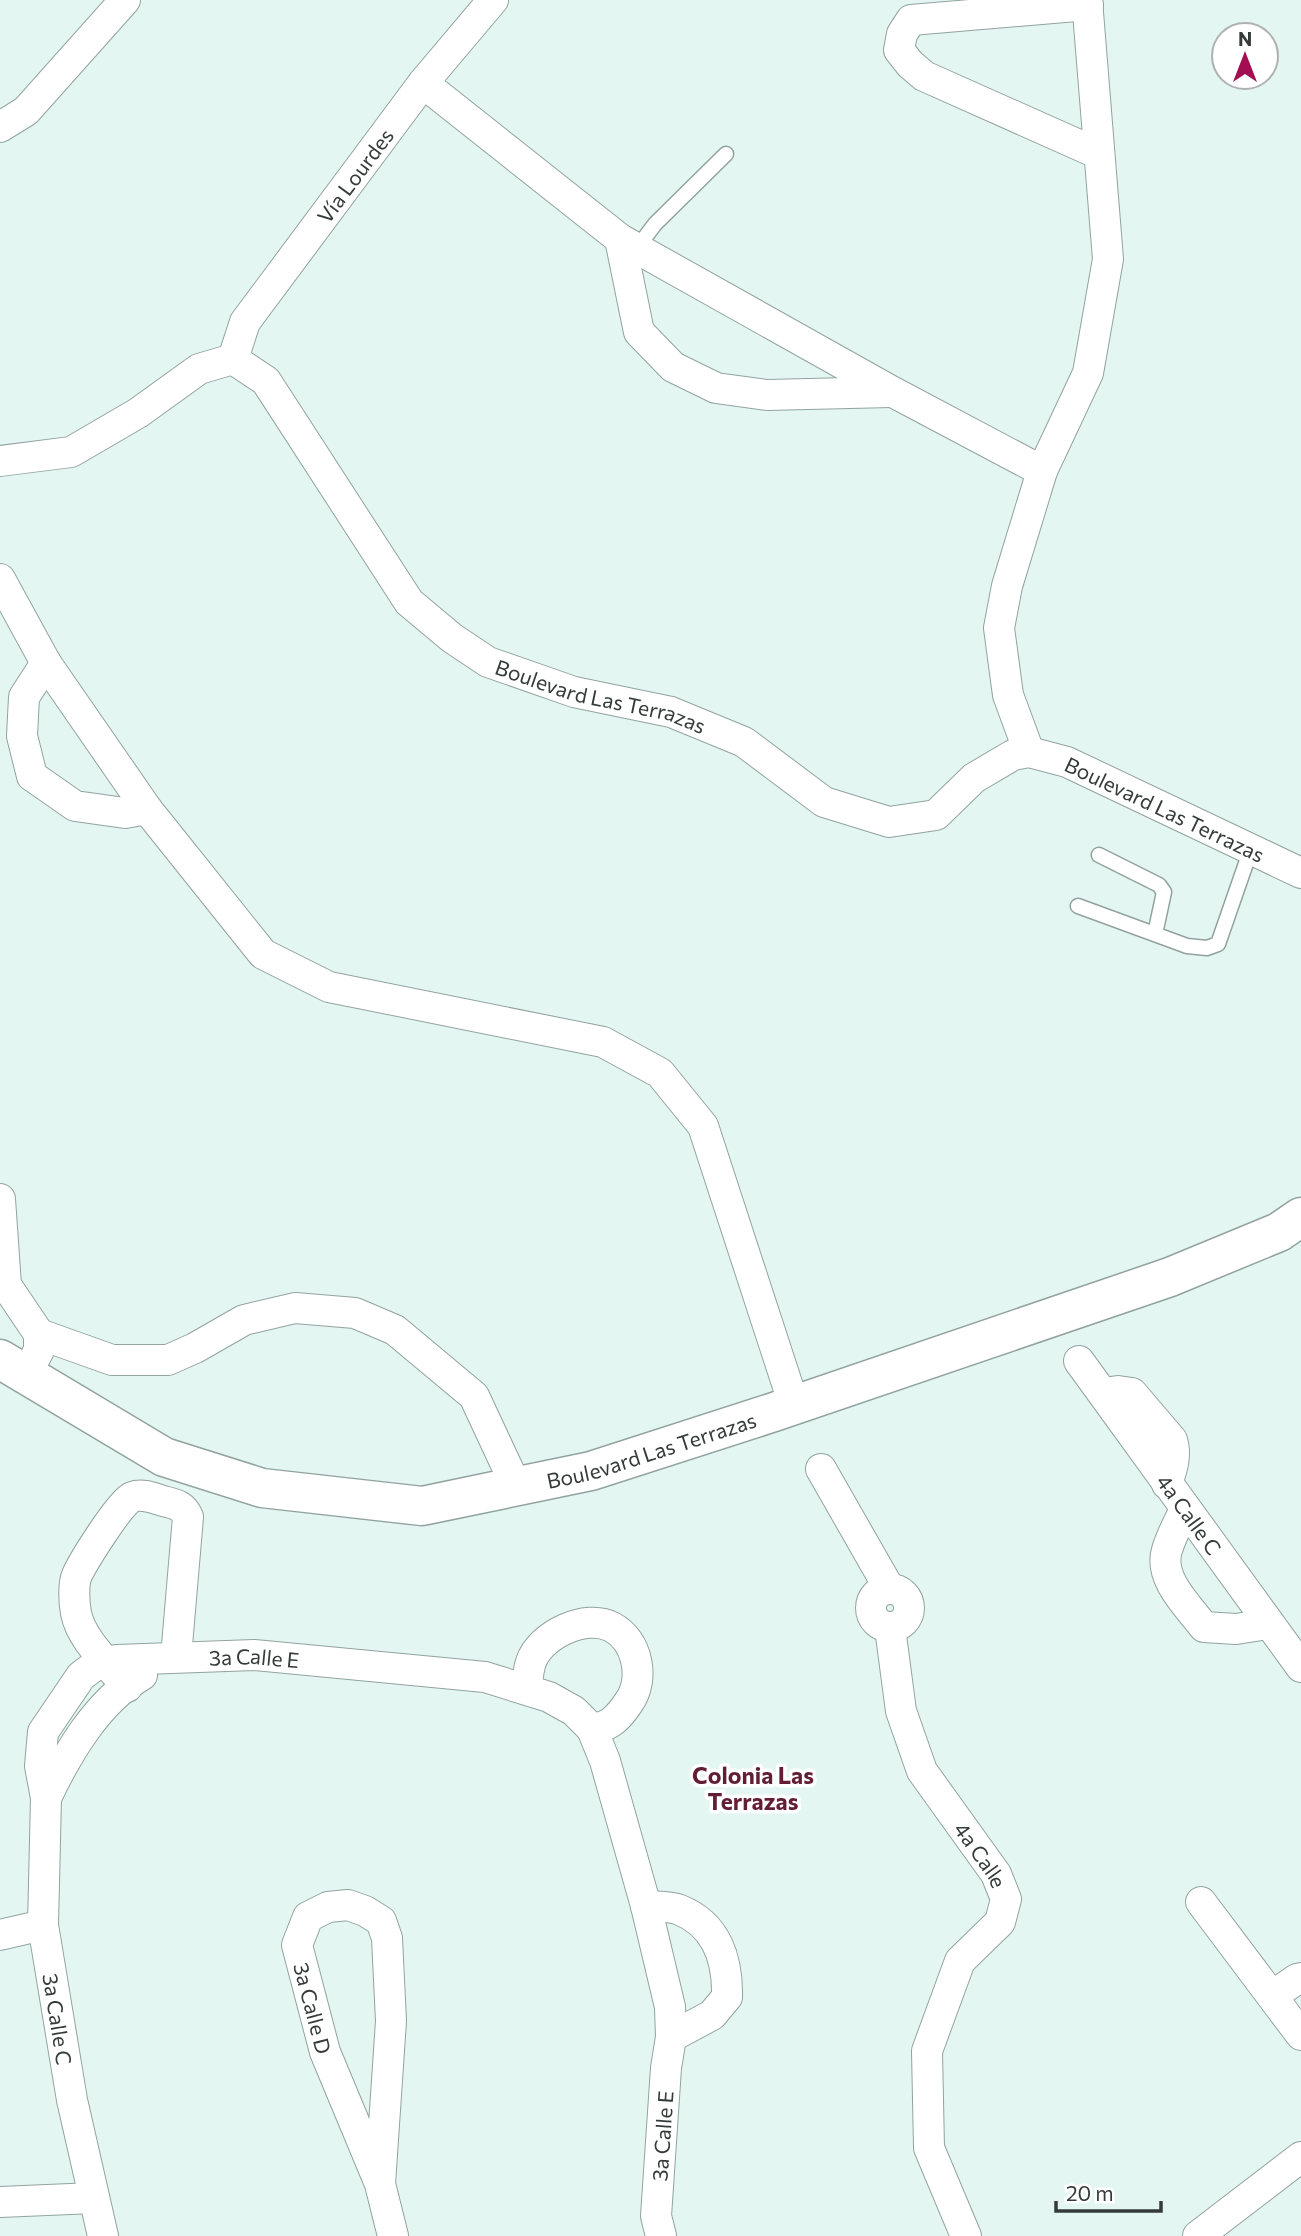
<svg xmlns="http://www.w3.org/2000/svg" width="1301" height="2236" viewBox="0 0 1301 2236" font-family="Commissioner,sans-serif">
  <rect width="100%" height="100%" fill="#e4f6f2"/>
  <g fill="none" stroke-linecap="round" stroke-linejoin="round">
    <!-- service casing -->
    <g stroke="#92a39f" stroke-width="17">
      <path id="service" d="M637,248L655,224L726,154
        M1099,855L1159,885L1164,892L1155,934
        M1078,906L1187,946L1207,948L1218,944L1251,849"/>
    </g>
    <!-- minor casing -->
    <g stroke="#92a39f" stroke-width="32">
      <g id="minor">
        <path d="M1088,5L911,20L902,34L899,50L910,64L924,76L1099,154"/>
        <path d="M423,83L620,239L893,392L1042,471"/>
        <path d="M0,127L26,111L125,0"/>
        <path d="M620,239L639,332L673,367L716,388L767,395L891,392"/>
        <path id="s1" d="M233,359L245,322L423,83L493,0"/>
        <path id="s2" d="M0,461L71,452L138,413L199,369L233,359L266,381L409,602L452,638L488,662L574,692L671,712L744,742L824,802L889,822L936,815L974,778L1013,755L1029,752L1067,762L1301,873"/>
        <path d="M0,579L46,663L147,809L263,954L329,987L603,1042L660,1073L703,1126L794,1405"/>
        <path d="M46,663L24,697L22,736L32,776L75,806L125,813L147,809"/>
        <path d="M1029,752L1008,695L999,628L1007,586L1042,471L1088,373L1108,259L1087,0"/>
        <path d="M0,1199L6,1285L39,1334V1350L26,1375"/>
        <path d="M39,1334L112,1360H168L195,1348L244,1320L295,1308L355,1313L395,1330L474,1396L516,1486"/>
        <path id="s3" d="M1079,1361L1301,1667"/>
        <path d="M1103,1393L1118,1391L1132,1393L1172,1440C1177,1455 1172,1469 1167,1484"/>
        <path d="M821,1469L889,1588"/>
        <path d="M1185,1509C1179,1522 1171,1536 1167,1550C1158,1578 1188,1606 1204,1627L1236,1629L1268,1624"/>
        <circle cx="890" cy="1608" r="19"/>
        <path id="s4" d="M890,1628L901,1711L922,1771L996,1874L1006,1899L1000,1922L960,1961L927,2051L929,2148L966,2236"/>
        <path d="M127,1687C110,1665 81,1640 76,1613C74,1603 73,1584 77,1575C83,1562 120,1502 132,1497C143,1493 153,1498 163,1501C175,1504 183,1505 188,1517L176,1657"/>
        <path d="M526,1688C528,1680 528,1670 531,1662C540,1635 586,1613 612,1627C638,1641 645,1679 629,1702C619,1717 610,1727 592,1729"/>
        <path d="M46,1798C68,1752 97,1702 142,1675"/>
        <path d="M1201,1902L1301,2035"/>
        <path d="M646,1906C657,1907 670,1906 680,1910C717,1925 728,1960 727,1997L712,2015L671,2037"/>
        <path d="M0,1935L43,1925"/>
        <path d="M1272,1996L1297,1979L1301,1978"/>
        <path id="s5" d="M380,2184L391,2021L387,1938L381,1921L365,1911L348,1905L328,1907L308,1917L297,1945L325,2052L380,2184L393,2236"/>
        <path d="M0,2202L94,2198"/>
        <path id="s6" d="M103,2236L72,2100L43,1925L46,1798L40,1766L43,1732L81,1676L97,1664L117,1660L254,1655L485,1677L549,1697L574,1711L592,1729L605,1761L646,1906L670,2007L671,2037L666,2068L656,2216L661,2236"/>
        <path d="M1198,2236L1301,2157"/>
      </g>
    </g>
    <!-- secondary casing -->
    <g stroke="#92a39f" stroke-width="41">
      <g id="secondary">
        <path id="s7" d="M0,1359L164,1457L262,1488L422,1506L591,1471L774,1412L1170,1277L1279,1232L1301,1217"/>
      </g>
    </g>
    <!-- service -->
    <use href="#service" stroke="#fff" stroke-width="14"/>
    <!-- minor -->
    <use href="#minor" stroke="#fff" stroke-width="30"/>
    <!-- secondary -->
    <use href="#secondary" stroke="#fff" stroke-width="38"/>
  </g>
  <g text-anchor="middle" dominant-baseline="central" stroke-width="7" stroke-linejoin="round" paint-order="stroke">
    <!-- street labels -->
    <g font-size="21" fill="#343b3a" stroke="#fff">
      <text stroke="none"><textPath href="#s1" startOffset="222">Vía Lourdes</textPath></text>
      <text stroke="none"><textPath href="#s2" startOffset="780">Boulevard Las Terrazas</textPath></text>
      <text stroke="none"><textPath href="#s2" startOffset="1409">Boulevard Las Terrazas</textPath></text>
      <text stroke="none"><textPath href="#s7" startOffset="691">Boulevard Las Terrazas</textPath></text>
      <text stroke="none"><textPath href="#s3" startOffset="189">4a Calle C</textPath></text>
      <text stroke="none"><textPath href="#s6" startOffset="756">3a Calle E</textPath></text>
      <text stroke="none"><textPath href="#s4" startOffset="250">4a Calle</textPath></text>
      <text stroke="none"><textPath href="#s5" startOffset="439">3a Calle D</textPath></text>
      <text transform="translate(58 2019) rotate(81)">3a Calle C</text>
      <text transform="translate(662 2136) rotate(-86)">3a Calle E</text>
    </g>
    <!-- neighbourhood labels -->
    <g font-size="23" font-weight="bold" fill="#611e35" stroke="#fff">
      <text x="753" y="1775">Colonia Las<tspan x="753" dy="26">Terrazas</tspan></text>
    </g>
  </g>
  <!-- north arrow -->
  <g transform="translate(1245 56)"><circle r="33" fill="#ffffff" stroke="#aeb1b0" stroke-width="2"/>
  <path d="M0-5L12 26L0 18L-12 26Z" fill="#a20e51"/>
  <text y="-10" font-size="19" font-weight="bold" text-anchor="middle" fill="#343b3a">N</text>
  </g>
  <!-- scale -->
  <path d="M1056 2201v10h105v-10" fill="none" stroke="#343b3a" stroke-width="3.5"/>
  <text x="1066" y="2201" font-size="21" fill="#343b3a" stroke="#ffffff" stroke-width="5" paint-order="stroke">20 m</text>
</svg>
